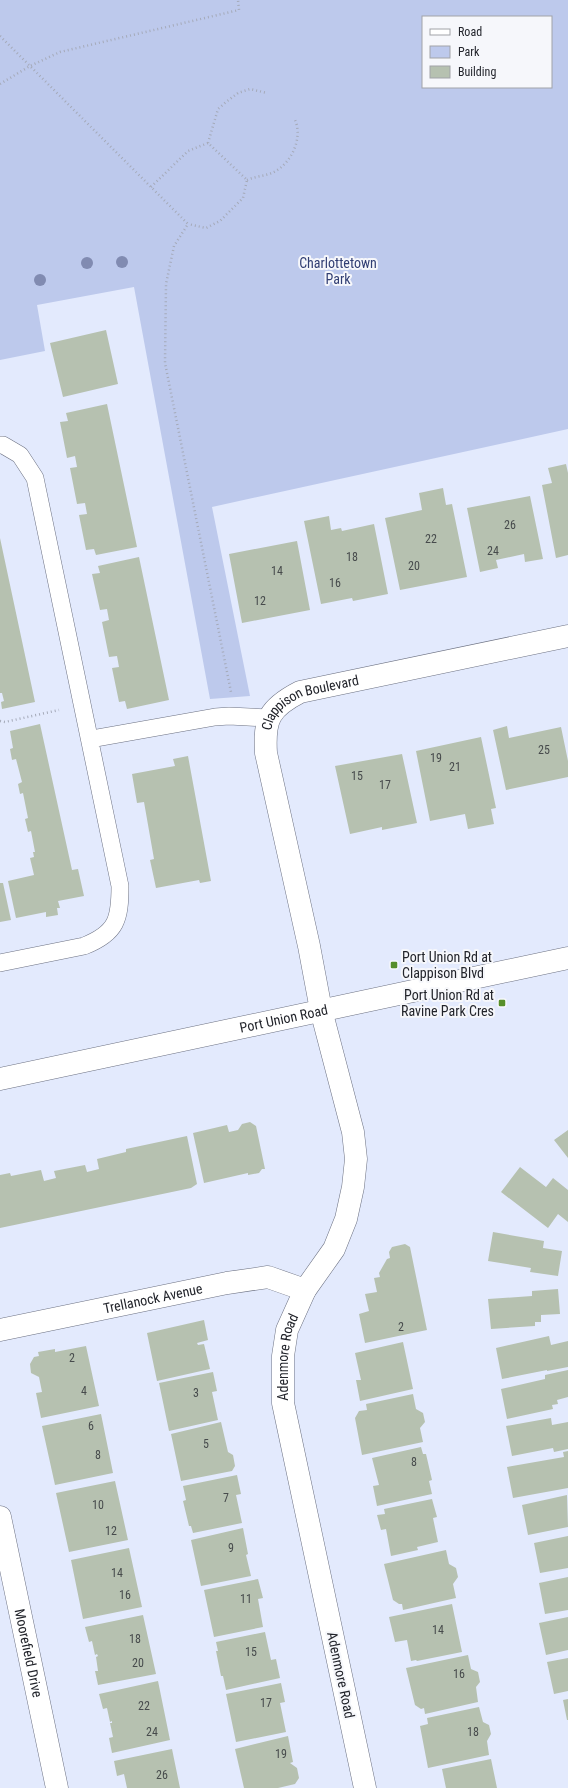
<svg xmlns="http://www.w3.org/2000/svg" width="568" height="1788" viewBox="0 0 568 1788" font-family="'Roboto Condensed',sans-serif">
  <rect width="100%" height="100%" fill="#e3eafd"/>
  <!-- green -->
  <path fill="#bdc9ec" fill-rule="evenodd" d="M0,0H568V429L212,507L250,696L210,699L134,287L37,305L45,351L0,360ZM423,17H551V87H423Z"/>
  <!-- building -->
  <path fill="#b6c1b0" d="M106,330L118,384L63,397L50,343Z
    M107,404L137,547L96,555L94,549L86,550L79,515L87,514L85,503L77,504L70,468L77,467L75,456L67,458L60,422L68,421L66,413Z
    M566,464L568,473V555L556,558L542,485L552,483L548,468Z
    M443,488L446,505L452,504L467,577L400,590L385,518L422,510L419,493Z
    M530,496L543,559L525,562L524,554L496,560L498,568L480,572L467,508Z
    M329,516L331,530L341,528L342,531L374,524L388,594L353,601L352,598L321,604L304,521Z
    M0,538L35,702L2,709L1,702L4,701L2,693H0Z
    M297,541L310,610L242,623L229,554Z
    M139,557L169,700L127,709L125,701L119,702L112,668L119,667L117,656L109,657L102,622L109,620L107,609L100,610L92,574L100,573L98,566Z
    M40,724L72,870L78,869L84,896L58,901L60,908H57L58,915L46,917V912L16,918L8,881L34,875L30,858L34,857L33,852H35L31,831L28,832L25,819L28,818L23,793L20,794L18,784L22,782L16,759L12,760L10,749L13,748L10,731Z
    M507,726L509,738L561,727L568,761V777L506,790L493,730Z
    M481,737L496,808L491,809L494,824L468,829L465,814L430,821L416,751Z
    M402,754L417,823L382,830V827L350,834L335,766Z
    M188,756L211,881L200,883L199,880L156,888L150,860L154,859L144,802L137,803L132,774L175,766L173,759Z
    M0,883H3L11,920L0,922Z
    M250,1122L256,1126L265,1169H262L259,1173L248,1175V1173L204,1183L193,1133L227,1125L229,1132L238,1130L242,1124Z
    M568,1130V1158L554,1140Z
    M187,1136L197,1184L191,1188L0,1228V1175L10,1173L11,1176L41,1170L44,1181L56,1178L54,1171L85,1165L87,1172L99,1169L97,1159L126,1152V1149Z
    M520,1167L546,1187L553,1178L568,1190V1222L558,1214L548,1228L501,1192Z
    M493,1232L544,1241L543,1248L562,1251L558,1276L530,1272L531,1268L488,1261Z
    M405,1244L410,1247L427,1330L365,1343L359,1314L369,1311L365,1294L377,1292L374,1278L380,1277L379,1273L387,1259L390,1258L389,1252L392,1247Z
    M558,1289L560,1314L541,1315V1322H535V1326L491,1329L488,1299L532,1296V1291Z
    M204,1320L208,1340L197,1343L198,1345L204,1344L210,1369L157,1381L147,1333Z
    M549,1336L551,1345L568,1341V1367L547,1371V1370L502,1379L496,1348Z
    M403,1342L413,1389L360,1401L356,1380H361L355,1353Z
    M86,1346L99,1406L41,1418L36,1393L42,1392L39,1377L31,1373L30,1364L34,1357L39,1356L38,1352L55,1349V1352Z
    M568,1370V1397L557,1400L558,1404L552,1405L553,1409L507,1419L501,1389L545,1379V1375Z
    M213,1372L217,1391L212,1392L218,1420L169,1431L159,1383Z
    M413,1394L416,1409L423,1413L425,1422L420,1428L423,1442L362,1455L355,1418L359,1411L367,1410L366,1404Z
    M101,1414L113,1473L55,1485L42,1426Z
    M551,1418L552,1425L568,1422V1449L554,1452L553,1448L512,1456L506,1426Z
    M221,1422L228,1452L233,1455L235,1466L232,1471L181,1481L171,1434Z
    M421,1447L423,1454H426L432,1480L429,1481L432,1494L377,1506L373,1486L379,1485L372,1458Z
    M568,1451V1488L513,1498L507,1467L564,1457L563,1452Z
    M237,1475L241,1494L236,1495L242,1523L193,1533L191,1526H189L183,1501L186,1500L183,1486Z
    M115,1481L128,1540L69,1552L56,1493Z
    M567,1495L568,1527L528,1535L522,1505Z
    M432,1499L437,1517L433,1518L438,1542L417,1547L418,1550L391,1556L386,1529L381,1530L377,1515L385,1514L384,1509Z
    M243,1528L248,1554L246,1555L251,1576L201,1586L191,1540Z
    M568,1536V1568L540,1573L534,1543Z
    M129,1548L142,1607L83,1619L71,1560Z
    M446,1550L449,1564L456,1568L458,1577L453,1584L456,1598L403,1610L402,1604H399L393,1600L384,1564Z
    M568,1577V1610L545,1614L539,1583Z
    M258,1579L263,1598L258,1599L263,1627L214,1637L204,1590Z
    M452,1604L462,1652L417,1661L416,1660L411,1661L407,1640L395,1642L389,1617Z
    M143,1615L156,1674L98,1685L95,1671H98L96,1657L98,1656L97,1654L95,1655L92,1641L89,1642L85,1627Z
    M568,1617V1650L546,1655L539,1623Z
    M265,1632L271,1660L276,1659L280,1678L226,1690L223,1676H221L216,1651H218L216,1642Z
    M468,1655L471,1669L478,1672L480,1682L476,1687L478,1702L425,1714L424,1708L421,1709L415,1705L406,1668Z
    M568,1658V1691L554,1694L547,1662Z
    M158,1681L170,1740L112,1753L109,1738L113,1737L110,1723H112V1721L110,1722L107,1708L103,1709L99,1694Z
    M281,1683L285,1702L280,1703L286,1732L236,1742L226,1694Z
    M568,1699V1720H567L563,1700Z
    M479,1707L483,1722L489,1725L491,1734L487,1741L489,1755L428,1768L420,1726L428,1724L427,1718Z
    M288,1736L293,1762L290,1763L297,1768L299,1778L295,1784L278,1788H244L235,1749Z
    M172,1749L180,1788H127L124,1774L117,1776L114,1761Z
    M491,1759L497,1788H446L442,1769Z"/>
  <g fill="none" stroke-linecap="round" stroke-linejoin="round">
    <!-- service casing -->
    <g stroke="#6c7182" stroke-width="18">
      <path id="service" d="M0,445H3L20,455L35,478L120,886C120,919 117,933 84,946L0,963
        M91,739L215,717L229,716L268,718"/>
    </g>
    <!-- minor casing -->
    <g stroke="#6c7182" stroke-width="23">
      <g id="minor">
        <path id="s1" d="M0,1330L227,1283L268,1277L305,1290"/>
        <path id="s2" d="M0,1517L57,1788"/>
        <path id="s3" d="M365,1788L283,1403V1356L287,1330L305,1290L334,1249L346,1219L353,1187L356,1159L353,1132L321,1010L309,946L266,753C264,719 269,708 300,692L568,636"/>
      </g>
    </g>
    <!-- secondary casing -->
    <g stroke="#6c7182" stroke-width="23">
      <g id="secondary">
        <path id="s4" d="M0,1079L568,958"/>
      </g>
    </g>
    <!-- path -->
    <path stroke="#a5aab9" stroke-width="2.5" stroke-dasharray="1 3" stroke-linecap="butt" d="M0,36L188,224L174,246L166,284L165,363L231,692
      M0,84L30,66L60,52L239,10L238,0
      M208,143L218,109L226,102L238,93L250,89L267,93
      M247,180C256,176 266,176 274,172C292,163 304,136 294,118
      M151,187L188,151L208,143L247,180L243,198L220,221L206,228L188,224
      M0,721L5,722L59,710"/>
    <!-- service -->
    <use href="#service" stroke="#fff" stroke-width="17"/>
    <!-- minor -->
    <use href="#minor" stroke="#fff" stroke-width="22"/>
    <!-- secondary -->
    <use href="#secondary" stroke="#fff" stroke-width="22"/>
  </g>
  <!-- trees -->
  <g fill="#818bb1">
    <circle cx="122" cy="262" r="6"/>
    <circle cx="87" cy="263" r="6"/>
    <circle cx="40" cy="280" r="6"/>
  </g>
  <!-- markers -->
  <g fill="#578f2a" stroke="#f6f7fb" stroke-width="1.5">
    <rect x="390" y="961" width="8" height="8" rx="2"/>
    <rect x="498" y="999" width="8" height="8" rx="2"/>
  </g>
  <g text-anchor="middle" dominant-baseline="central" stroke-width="4" stroke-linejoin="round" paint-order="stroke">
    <!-- number labels -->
    <g font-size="12" fill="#474b4c">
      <text x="510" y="525">26</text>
      <text x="431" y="539">22</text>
      <text x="493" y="551">24</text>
      <text x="352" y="557">18</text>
      <text x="414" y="566">20</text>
      <text x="277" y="571">14</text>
      <text x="335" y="583">16</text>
      <text x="260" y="601">12</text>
      <text x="544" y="750">25</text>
      <text x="436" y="758">19</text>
      <text x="455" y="767">21</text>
      <text x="357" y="776">15</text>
      <text x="385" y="785">17</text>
      <text x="401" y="1327">2</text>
      <text x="72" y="1358">2</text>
      <text x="84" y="1391">4</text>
      <text x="196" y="1393">3</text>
      <text x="91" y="1426">6</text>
      <text x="206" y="1444">5</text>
      <text x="98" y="1455">8</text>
      <text x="414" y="1462">8</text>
      <text x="226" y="1498">7</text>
      <text x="98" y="1505">10</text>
      <text x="111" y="1531">12</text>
      <text x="231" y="1548">9</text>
      <text x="117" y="1573">14</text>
      <text x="125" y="1595">16</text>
      <text x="246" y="1599">11</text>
      <text x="438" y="1630">14</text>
      <text x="135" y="1639">18</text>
      <text x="251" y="1652">15</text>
      <text x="138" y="1663">20</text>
      <text x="459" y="1674">16</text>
      <text x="266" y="1703">17</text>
      <text x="144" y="1706">22</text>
      <text x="152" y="1732">24</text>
      <text x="473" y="1732">18</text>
      <text x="281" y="1754">19</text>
      <text x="162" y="1775">26</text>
    </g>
    <!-- park labels -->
    <g font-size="14" fill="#313e73" stroke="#f6f7fb">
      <text x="338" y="263">Charlottetown<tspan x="338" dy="16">Park</tspan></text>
    </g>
    <!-- street labels -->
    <g font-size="14" fill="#22242b" stroke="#f6f7fb">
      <text stroke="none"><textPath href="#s3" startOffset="1150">Clappison Boulevard</textPath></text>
      <text stroke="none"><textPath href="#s4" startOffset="290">Port Union Road</textPath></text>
      <text stroke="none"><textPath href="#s1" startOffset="156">Trellanock Avenue</textPath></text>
      <text stroke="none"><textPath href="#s3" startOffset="440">Adenmore Road</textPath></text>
      <text stroke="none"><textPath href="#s2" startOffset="139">Moorefield Drive</textPath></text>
      <text transform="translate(341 1675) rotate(78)">Adenmore Road</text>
    </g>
    <!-- poi labels -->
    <g font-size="14" fill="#22242b" stroke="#f6f7fb" text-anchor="start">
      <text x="402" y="957">Port Union Rd at<tspan x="402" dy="16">Clappison Blvd</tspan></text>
      <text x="494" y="995" text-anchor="end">Port Union Rd at<tspan x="494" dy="16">Ravine Park Cres</tspan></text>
    </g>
  </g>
  <!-- legend -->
  <rect x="422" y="16" width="130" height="72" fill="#f6f7fb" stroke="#a1a3a8"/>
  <rect x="430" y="29" width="20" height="6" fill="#ffffff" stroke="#a1a3a8"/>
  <text x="458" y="36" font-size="12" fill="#22242b">Road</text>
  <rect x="430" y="46" width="20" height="12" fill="#bdc9ec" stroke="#a1a3a8"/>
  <text x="458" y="56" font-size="12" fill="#22242b">Park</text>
  <rect x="430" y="66" width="20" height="12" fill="#b6c1b0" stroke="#a1a3a8"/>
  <text x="458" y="76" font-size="12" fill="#22242b">Building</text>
</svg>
